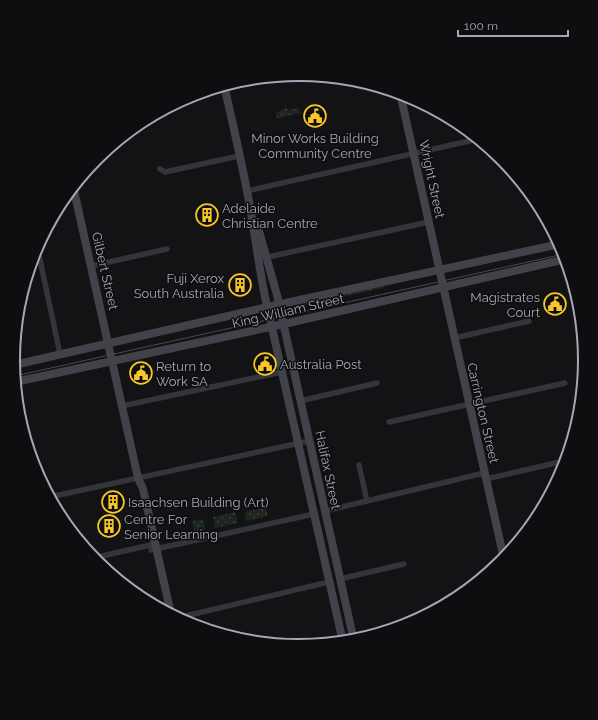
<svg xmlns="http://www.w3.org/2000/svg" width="598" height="720" viewBox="0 0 598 720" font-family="Raleway,sans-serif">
  <defs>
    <pattern id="grass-dots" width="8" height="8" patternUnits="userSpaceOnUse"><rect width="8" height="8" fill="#1d251f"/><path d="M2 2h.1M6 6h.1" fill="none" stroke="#3b423d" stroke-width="1.8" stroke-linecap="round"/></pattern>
  </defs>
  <rect width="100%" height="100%" fill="#131315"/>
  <!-- grass -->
  <path fill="url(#grass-dots)" d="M286,107L288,110L297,108L299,109L300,113L279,118H276V114Z
    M380,286L387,287L297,307V305Z
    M266,507L268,516L247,521L245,512Z
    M235,512L238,523L215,528L213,517Z
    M203,519L205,530L195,533L192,521Z"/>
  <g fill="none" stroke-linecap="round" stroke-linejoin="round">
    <!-- street -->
    <path stroke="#34343a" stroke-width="5.5" d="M160,169L165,172L239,156
      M247,191L478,139
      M33,257L39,255L60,354
      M268,257L429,222
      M91,266L167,249
      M454,338L529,321
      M300,401L377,383
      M122,406L282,372
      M389,422L565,383
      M359,465L367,501
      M486,479L560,462
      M50,497L309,441
      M325,511L484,473
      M151,550L314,514
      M93,558L155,544
      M340,579L404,564
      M177,618L329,582"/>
    <!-- secondary -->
    <path stroke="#42434a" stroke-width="8" d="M224,85C232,120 240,155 247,191C254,226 258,262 265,297L343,642
      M400,93L504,559
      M73,186L138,478L143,489L171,614
      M257,224L277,295L354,641
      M14,365L267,307L560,244
      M15,382L284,324L566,259"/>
    <!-- tram -->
    <path stroke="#494a51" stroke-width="1" d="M15,376L564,254"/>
  </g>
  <!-- icons -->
  <defs>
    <g id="civic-ring" transform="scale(1.15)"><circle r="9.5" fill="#0e0e10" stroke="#f9c627" stroke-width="1.5"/><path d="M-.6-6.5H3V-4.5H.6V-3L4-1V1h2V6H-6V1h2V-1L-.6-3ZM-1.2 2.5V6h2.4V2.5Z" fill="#f9c627"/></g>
    <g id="building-ring" transform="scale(1.15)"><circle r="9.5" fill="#0e0e10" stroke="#f9c627" stroke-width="1.5"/><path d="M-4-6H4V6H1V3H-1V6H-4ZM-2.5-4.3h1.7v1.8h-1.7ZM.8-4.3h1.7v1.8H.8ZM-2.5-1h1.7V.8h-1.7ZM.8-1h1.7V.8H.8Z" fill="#f9c627"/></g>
  </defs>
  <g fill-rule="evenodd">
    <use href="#civic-ring" x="315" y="116"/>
    <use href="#building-ring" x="207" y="215"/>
    <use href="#building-ring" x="240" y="285"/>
    <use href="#civic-ring" x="555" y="304"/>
    <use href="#civic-ring" x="265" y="364"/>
    <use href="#civic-ring" x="141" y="373"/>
    <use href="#building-ring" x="113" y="502"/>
    <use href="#building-ring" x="109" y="526"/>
  </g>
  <g text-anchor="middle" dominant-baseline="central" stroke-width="3" stroke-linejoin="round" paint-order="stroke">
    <!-- poi labels -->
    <g font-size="13" fill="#a4a8b6" stroke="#0e0e10" text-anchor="start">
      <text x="315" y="138" text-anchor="middle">Minor Works Building<tspan x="315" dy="15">Community Centre</tspan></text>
      <text x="222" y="208">Adelaide<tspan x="222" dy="15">Christian Centre</tspan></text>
      <text x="224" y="278" text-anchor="end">Fuji Xerox<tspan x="224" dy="15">South Australia</tspan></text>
      <text x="540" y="297" text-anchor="end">Magistrates<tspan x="540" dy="15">Court</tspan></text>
      <text x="280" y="364">Australia Post</text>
      <text x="156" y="366">Return to<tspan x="156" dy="15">Work SA</tspan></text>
      <text x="128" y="502">Isaachsen Building (Art)</text>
      <text x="124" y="519">Centre For<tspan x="124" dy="15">Senior Learning</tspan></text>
    </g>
    <!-- street labels -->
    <g font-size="13" fill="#a4a8b6" stroke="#0e0e10">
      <text transform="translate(432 179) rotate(78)">Wright Street</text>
      <text transform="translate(105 271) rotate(77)">Gilbert Street</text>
      <text transform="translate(288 311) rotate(-13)">King William Street</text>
      <text transform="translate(483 413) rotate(77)">Carrington Street</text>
      <text transform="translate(328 470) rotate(78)">Halifax Street</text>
    </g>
  </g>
  <!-- crop -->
  <path d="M0 0H598V720H0ZM20 360a279 279 0 1 1 558 0a279 279 0 1 1-558 0Z" fill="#0e0e10" fill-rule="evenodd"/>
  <path fill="none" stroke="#a4a8b6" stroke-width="2" d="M20 360a279 279 0 1 1 558 0a279 279 0 1 1-558 0Z"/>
  <!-- scale -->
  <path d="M458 30v6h110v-6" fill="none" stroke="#a4a8b6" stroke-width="2"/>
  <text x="464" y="30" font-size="12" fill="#a4a8b6" stroke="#0e0e10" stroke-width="3" paint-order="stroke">100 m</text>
</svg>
